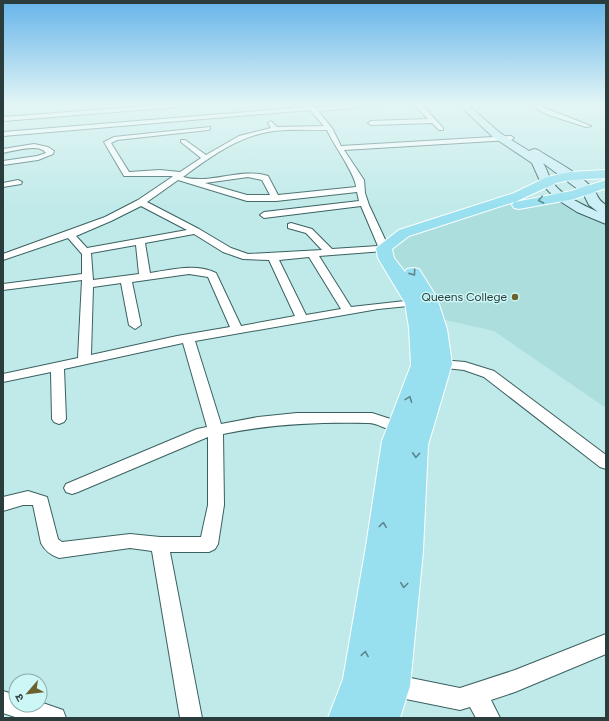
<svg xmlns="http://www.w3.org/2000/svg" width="609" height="721" viewBox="0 0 609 721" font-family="Figtree,'Noto Sans Devanagari',sans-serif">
  <rect width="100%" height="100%" fill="#c0eae9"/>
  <!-- built -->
  <path fill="#abdedd" d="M546,195L606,223V408L494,331L436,318L410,276L390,253L404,237L502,201Z"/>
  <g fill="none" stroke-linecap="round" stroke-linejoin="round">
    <!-- street casing -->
    <g stroke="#3a6160" stroke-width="2">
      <path id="street" d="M162,105H202L3,121V117Z
        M306,105H312L315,108L386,105L318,111L332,128L341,146L511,136L514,138L511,140L344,150L364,180L365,193L369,205L389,248L384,251L319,256L351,307L414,300L418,301L420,303L418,305L378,309L195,341L221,424L258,417L297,413H372L403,423L405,427L403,431C391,434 380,423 368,423C319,422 271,424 223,434L224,505L218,544L215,549L209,552H170L202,718H180L152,551L130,548L59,558C51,555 45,551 41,543L33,505H23L3,511V497L28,491L47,497L58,539L62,542L130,534L160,537H201L208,505V437L78,492L72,494L66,492L64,488L66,484L197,429L207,427L183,343L64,369L66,419L64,422L59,424L54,422L52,419L51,372L3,382V374L78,358L82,280L3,290V284L82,274V254L68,238L3,260V254L105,217L138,200L172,177L173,176H124L104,142L114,137L210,127V129L208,130L117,140L111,143L129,172L160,170L180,172L201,158L181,142V140H185L206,155L239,136L271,128L268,123L271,121L277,127L324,126L310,110L3,136V132L307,107ZM327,130C333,144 356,175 356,187L278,195L268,176C240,167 211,185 183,177C210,157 240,135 274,131C291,129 309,130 327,130ZM248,177L262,180L270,195H247L205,183ZM178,180L247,201H276L357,192L359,201L264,212L260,215L264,218L361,206L378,246L332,249L312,229L291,223L288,224V228L306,233L322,250L248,254L231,248L199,229L147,202ZM141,206L187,230L87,248L76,236L111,221ZM194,234L223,252L243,259L269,260L295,316L241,326L216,273C196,263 171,270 150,273L145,243ZM136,245L139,274L93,280L91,253ZM309,257L341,309L306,315L279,260ZM189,274L208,277L230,327L177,336L91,355L93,287L121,283L129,325L135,329L141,325L132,282Z
        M415,105H422L443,128V130H439L432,123L371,125L368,123L371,121L428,119Z
        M529,105H537L591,126L586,127L549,115Z
        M34,144L48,147L54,151L53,154L38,160L3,165V161L37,156L46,153C39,143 14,151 3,153V149Z
        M18,180L22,182L21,184L3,187V183Z
        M441,360L465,362L494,371L606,455V469L600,467L484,377L464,370L436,367L434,364L436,361Z
        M606,634V654L515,692L491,700L500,718H476L470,707L460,710L391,696L383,693L380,685L383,677L391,674L460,688L515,670Z
        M3,691L16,695V705H40V702L63,710L66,718H18L3,713Z"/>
    </g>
    <!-- secondary casing -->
    <g stroke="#3a6160" stroke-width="2">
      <path id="secondary" d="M459,105H468L500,133L529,151L534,149L538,150C556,162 578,172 592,188C599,195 596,199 606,205V224L577,212L555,198L541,183L532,163L493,137ZM543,163L583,193L589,205L598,212C582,204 561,196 551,180C548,175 547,169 543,163Z"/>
    </g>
    <!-- primary casing -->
    <g stroke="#fff" stroke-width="2">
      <path id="primary" d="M606,170V178L570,180L556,183L515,202L571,191L606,180V188L574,199L519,209L514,208L512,205L514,202L409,236L392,249L394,258L405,272L407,269L413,268L419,269L437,298L447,329L452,364L428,445L423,551L410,686L400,718H328L343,679L366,546L382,441L411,365L409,328L405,303L378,258L376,248L399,230L514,193L547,177L570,172Z"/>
    </g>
    <!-- street -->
    <use href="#street" fill="#fff" fill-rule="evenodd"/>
    <!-- secondary -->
    <use href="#secondary" fill="#cbeff7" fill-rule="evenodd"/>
    <!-- primary -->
    <use href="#primary" fill="#98e0ef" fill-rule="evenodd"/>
  </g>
  <!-- one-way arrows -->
  <defs><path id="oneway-chevron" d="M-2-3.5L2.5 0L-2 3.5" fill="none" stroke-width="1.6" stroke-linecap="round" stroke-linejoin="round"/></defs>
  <g stroke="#5c868d">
    <use href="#oneway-chevron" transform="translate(541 200) rotate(169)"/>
    <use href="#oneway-chevron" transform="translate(413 273) rotate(55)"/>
    <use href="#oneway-chevron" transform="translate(409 399) rotate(-69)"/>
    <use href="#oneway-chevron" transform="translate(416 455) rotate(94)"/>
    <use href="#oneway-chevron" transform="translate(383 525) rotate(-83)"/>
    <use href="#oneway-chevron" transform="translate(404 585) rotate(97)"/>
    <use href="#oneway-chevron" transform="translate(365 654) rotate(-81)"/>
  </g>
  <!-- sky -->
  <linearGradient id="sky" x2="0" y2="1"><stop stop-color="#66b4ea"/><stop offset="0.51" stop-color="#e3f6f5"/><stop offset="1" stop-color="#e3f6f5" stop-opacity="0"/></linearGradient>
  <rect width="609" height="206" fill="url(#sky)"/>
  <!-- markers -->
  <circle fill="#6b612d" stroke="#cdf7f6" stroke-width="1.5" cx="515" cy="297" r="4"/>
  <g text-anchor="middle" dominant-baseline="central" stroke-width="3" stroke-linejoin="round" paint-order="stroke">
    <!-- poi labels -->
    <g font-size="12" fill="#2b3c3c" stroke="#cdf7f6" text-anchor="end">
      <text x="507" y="297">Queens College</text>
    </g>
  </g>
  <!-- border -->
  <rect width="609" height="721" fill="none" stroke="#2b3c3c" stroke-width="8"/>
  <!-- north arrow -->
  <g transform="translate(28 693) rotate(242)"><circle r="19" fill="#cdf7f6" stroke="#8cacac"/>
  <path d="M0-3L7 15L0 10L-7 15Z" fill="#6b612d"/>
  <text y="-6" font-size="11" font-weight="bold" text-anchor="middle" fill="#2b3c3c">उ</text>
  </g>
</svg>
